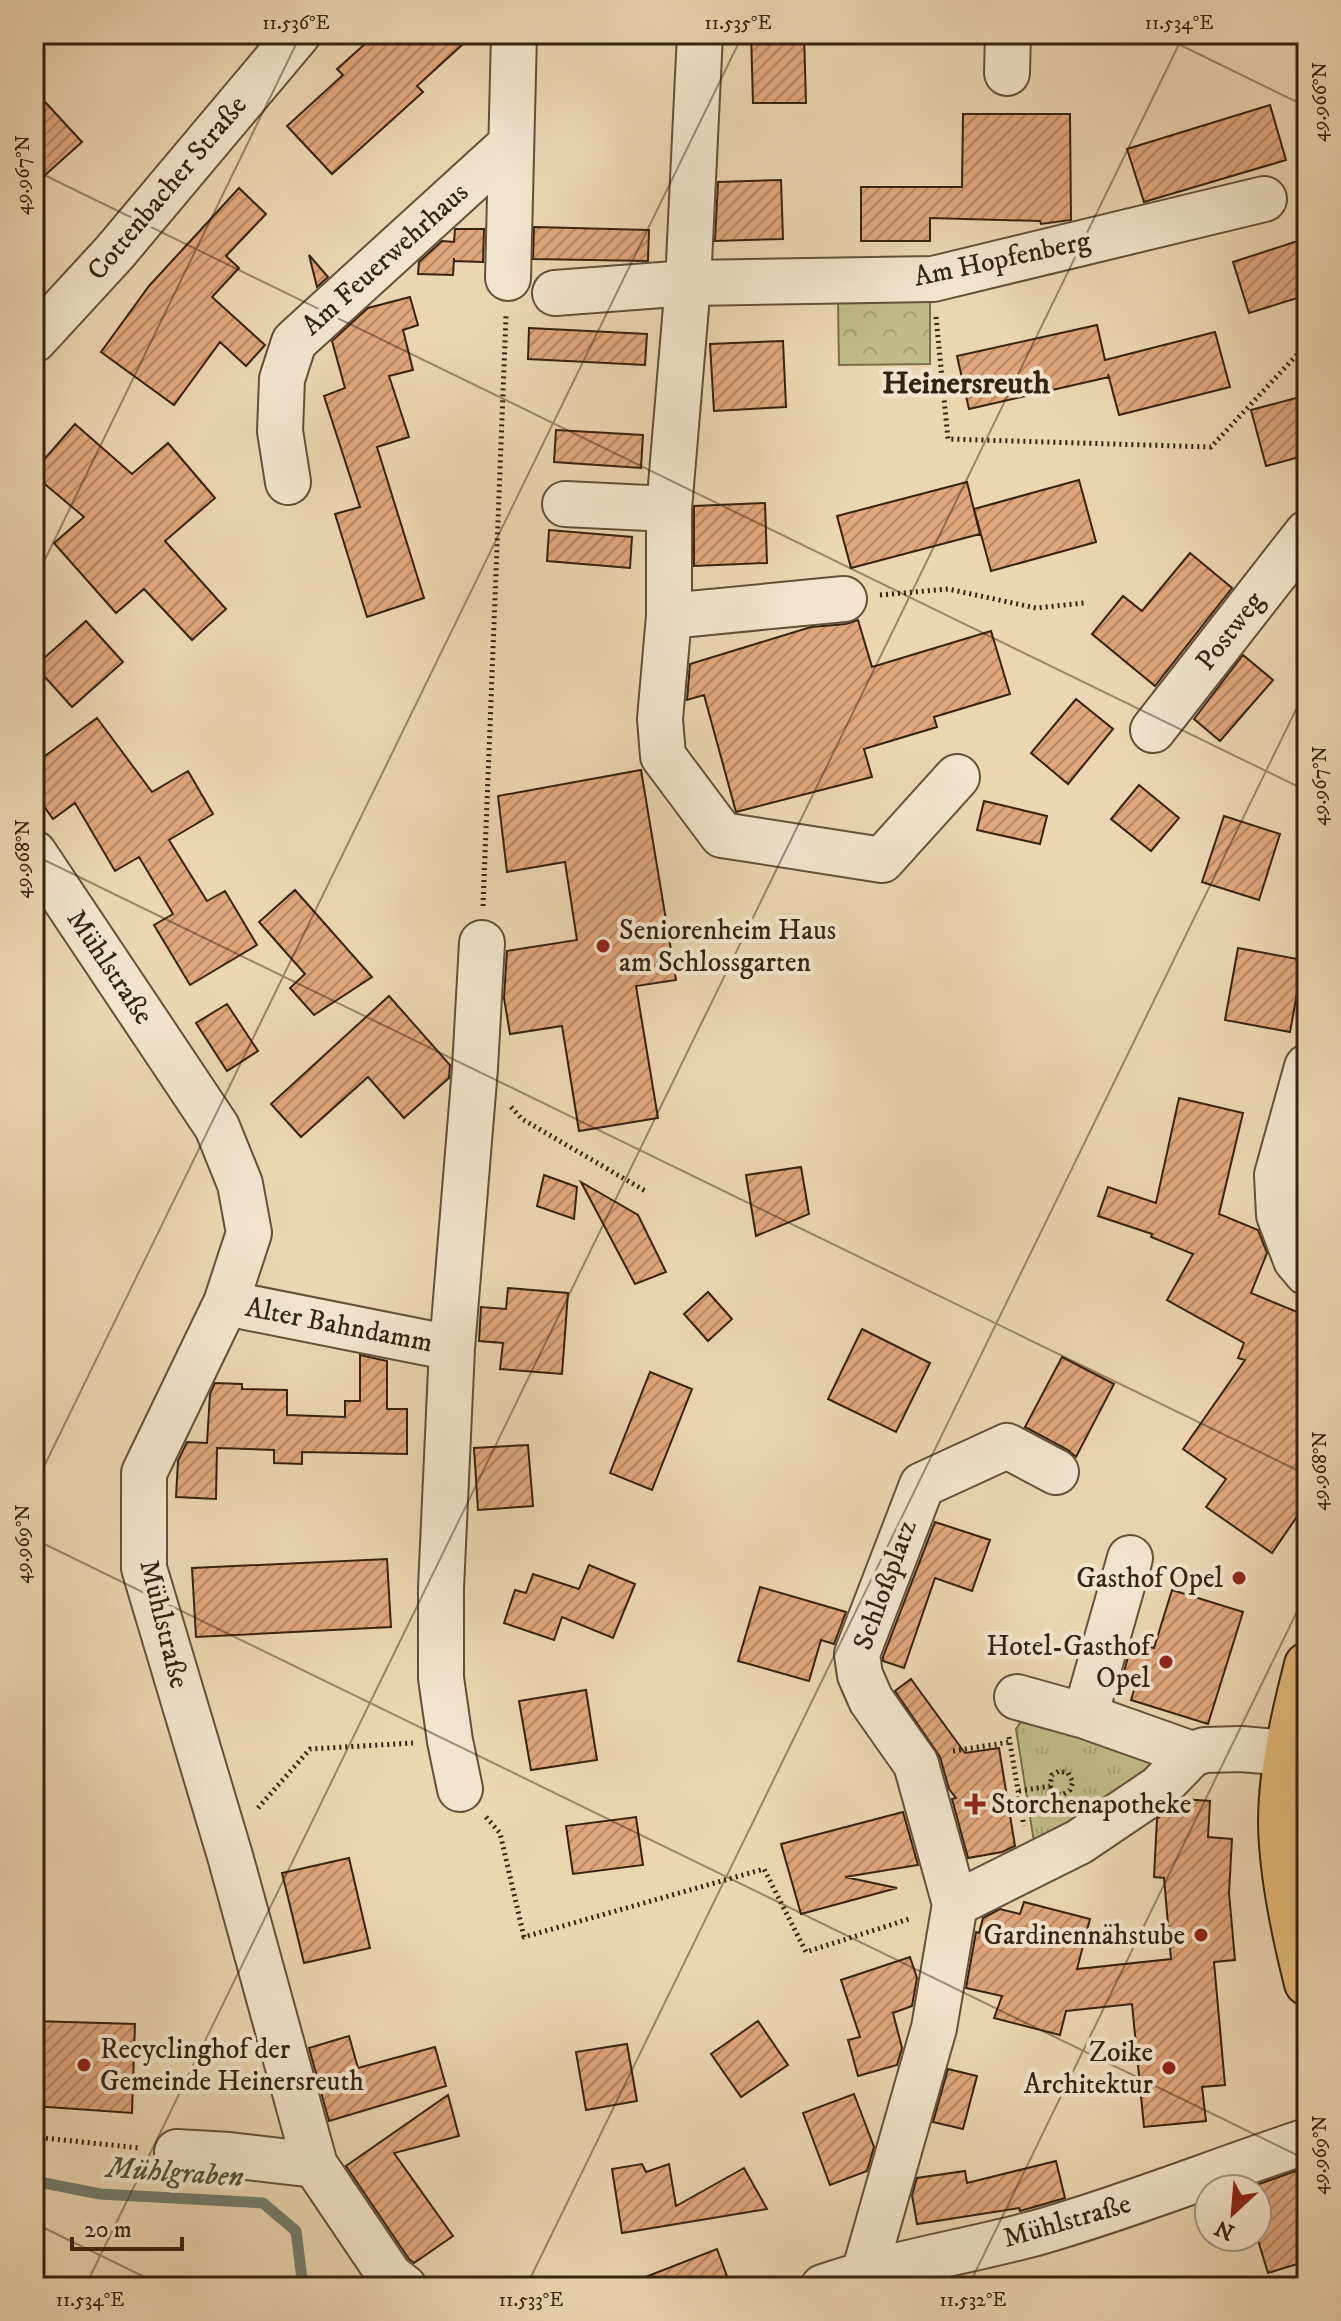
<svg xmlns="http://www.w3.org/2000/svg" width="1341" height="2321" viewBox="0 0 1341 2321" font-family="'IM FELL DW Pica',serif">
  <defs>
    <pattern id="grass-tufts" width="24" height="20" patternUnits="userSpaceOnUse" patternTransform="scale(2)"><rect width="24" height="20" fill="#bfbc87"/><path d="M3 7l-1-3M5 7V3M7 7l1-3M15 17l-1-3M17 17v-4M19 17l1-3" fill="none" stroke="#a5a174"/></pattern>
    <pattern id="park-crowns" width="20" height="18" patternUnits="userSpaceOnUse" patternTransform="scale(2)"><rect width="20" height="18" fill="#bfbc87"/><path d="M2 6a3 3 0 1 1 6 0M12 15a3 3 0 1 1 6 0" fill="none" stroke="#a5a174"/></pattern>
    <pattern id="building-hatch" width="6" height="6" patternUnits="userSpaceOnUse" patternTransform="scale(2)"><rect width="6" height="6" fill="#e1a77c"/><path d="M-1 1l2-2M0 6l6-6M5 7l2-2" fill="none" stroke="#b78864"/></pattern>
  </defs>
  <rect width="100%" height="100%" fill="#ecd6b2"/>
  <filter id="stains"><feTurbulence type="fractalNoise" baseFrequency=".0025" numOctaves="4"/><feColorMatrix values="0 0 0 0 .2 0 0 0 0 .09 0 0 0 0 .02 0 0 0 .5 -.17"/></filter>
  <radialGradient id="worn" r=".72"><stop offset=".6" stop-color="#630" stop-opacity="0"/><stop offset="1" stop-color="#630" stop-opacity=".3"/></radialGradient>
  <!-- grass -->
  <path fill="url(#grass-tufts)" stroke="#7a6f4c" stroke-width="2" d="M1023,1719L1144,1749L1154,1764L1146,1780L1034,1842L1016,1729Z"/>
  <!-- park -->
  <path fill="url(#park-crowns)" stroke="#7a6f4c" stroke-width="2" d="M930,300V364L839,365L838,301Z"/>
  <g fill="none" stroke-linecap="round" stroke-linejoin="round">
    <!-- stream -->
    <path stroke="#717d6c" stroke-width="11" d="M34,2181L100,2194L263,2203L296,2231L303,2287"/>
  </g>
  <!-- building -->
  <path fill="url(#building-hatch)" stroke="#362211" stroke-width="2" d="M376,34H474L417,86L423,92L332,174L287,126L343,75L337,69Z
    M751,34H804L806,103H753Z
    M34,90L82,142L34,185Z
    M1270,105L1286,160L1144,202L1127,149Z
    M963,114H1070L1071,220L1041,224L1040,221L930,218V241H861V187H962Z
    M781,180L783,239L715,241L718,182Z
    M239,188L266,214L226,256L239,268L212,297L265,345L246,366L220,342L174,405L101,352L149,286Z
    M534,227L649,230L648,261L533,259Z
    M455,229H484L483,262L454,261V258L453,275L418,274L419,262L442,241L454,242Z
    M1307,238V295L1249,313L1233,262Z
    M309,255L328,277L317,287Z
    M410,297L418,325L403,330L413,370L389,376L409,437L377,447L424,598L367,617L335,514L360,507L324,396L345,388L332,341L368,308Z
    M1097,325L1105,360L1215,332L1230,387L1119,415L1108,374L1109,377L969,409L957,356Z
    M529,328L647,334L645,365L528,359Z
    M783,341L786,407L714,411L710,344Z
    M1307,395V455L1266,466L1251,410Z
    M75,424L132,474L168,443L215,498L165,541L226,609L192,640L144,589L116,613L54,543L84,517L34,475V471Z
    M556,430L643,435L641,468L554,462Z
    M1079,480L1096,542L991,571L974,509Z
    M967,482L980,534L851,568L837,516Z
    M765,503L767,563L694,566V506Z
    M549,530L632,537L630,568L547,561Z
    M1190,553L1232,588L1155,686L1092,634L1123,596L1142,611Z
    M858,620L872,667L991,631L1010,694L934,717L937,727L864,749L872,777L736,812L704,695L687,700L690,664L811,627L846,624Z
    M86,621L123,662L72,707L35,666Z
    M1243,655L1273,680L1220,741L1194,719Z
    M1076,699L1113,729L1068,784L1031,753Z
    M97,718L152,792L188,771L213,814L169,840L207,901L225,891L257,945L190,985L154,925L173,914L139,857L115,871L75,803L53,819L34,792V764Z
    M641,770L676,980L636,986L658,1118L579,1131L562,1026L510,1034L504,998L507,951L577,940L565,862L507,872L498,796Z
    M1139,785L1179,818L1151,851L1111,819Z
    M984,801L1047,816L1040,844L977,830Z
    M1224,816L1280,834L1259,900L1202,882Z
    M295,890L372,977L314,1015L290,988L305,974L259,922Z
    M1238,948L1303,960L1290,1032L1225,1020Z
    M389,996L450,1065L449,1078L404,1118L368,1077L301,1137L271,1104Z
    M227,1004L258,1051L227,1071L196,1023Z
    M1179,1098L1243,1113L1219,1214L1258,1230L1267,1253L1251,1293L1307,1316V1502L1272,1553L1206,1507L1226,1479L1183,1449L1245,1360L1238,1358L1244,1343L1167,1300L1193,1254L1151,1237L1152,1234L1098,1216L1108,1187L1156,1203Z
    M801,1167L809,1214L756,1236L746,1175Z
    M544,1175L577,1187L574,1219L537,1206Z
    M581,1182L638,1215L666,1272L635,1284Z
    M508,1288L568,1293L562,1374L500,1369L503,1343L479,1341L481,1307L506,1309Z
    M708,1292L732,1319L708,1341L684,1314Z
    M862,1329L930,1363L896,1432L828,1399Z
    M360,1355L387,1361V1409H407V1454L302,1452V1464L274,1463V1450L217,1448L216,1499L176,1497L178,1461L187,1442L207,1443L210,1394L215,1383L242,1384V1389L287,1390V1415L345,1417V1401H360Z
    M1062,1357L1114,1384L1076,1457L1068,1450L1025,1427Z
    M650,1372L692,1389L652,1490L610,1473Z
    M528,1445L533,1506L478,1510L474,1448Z
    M935,1522L990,1540L972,1591L935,1578L904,1668L883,1661V1657Z
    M387,1559L391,1627L196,1637L192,1568Z
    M589,1565L635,1584L613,1638L562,1617L554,1640L504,1623L515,1590L526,1593L533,1574L579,1589Z
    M760,1587L846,1612L834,1644L821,1640L809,1681L738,1661Z
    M1172,1590L1243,1612L1208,1724L1131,1700L1135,1687L1121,1683L1132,1642L1154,1648Z
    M911,1679L965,1753L999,1748L1015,1846L1002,1852L968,1858L952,1799L956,1798L949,1789L940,1757L895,1691Z
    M586,1690L597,1760L531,1770L519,1701Z
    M1183,1799L1210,1801L1208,1837L1232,1839L1229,1893L1235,1960L1214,1962L1225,2085L1202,2087L1206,2121L1144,2127L1132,2004L1066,2011L1060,2035L994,2018L1002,1996L966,1988L976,1932L979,1933L983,1918L1000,1909L1020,1914L1024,1902L1090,1919L1077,1969L1171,1959L1164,1878L1154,1877L1157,1819Z
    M903,1812L918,1865L845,1877L897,1888L801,1914L781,1844Z
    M636,1817L643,1865L573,1874L566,1826Z
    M349,1858L370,1948L304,1963L282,1873Z
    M910,1957L917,1978L912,2006L893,2013L902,2048L897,2065L858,2076L848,2040L860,2037L841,1980Z
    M34,2021L135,2024L132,2113L34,2106Z
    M758,2021L788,2065L741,2097L711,2054Z
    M349,2036L358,2068L435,2047L446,2086L329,2121L309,2048Z
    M627,2044L637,2101L586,2110L576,2052Z
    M948,2069L977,2076L963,2129L933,2122Z
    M854,2094L874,2147L867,2171L830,2185L803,2113Z
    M448,2095L459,2136L394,2153L453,2236L414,2263L409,2259L346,2166Z
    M1056,2161L1065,2198L1020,2211L1019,2208L917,2224L912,2195L917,2178L965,2171L967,2183Z
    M642,2164L646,2172L669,2164L676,2206L744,2168L767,2209L622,2233L612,2169Z
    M1307,2167V2261L1268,2273L1257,2237V2189H1245Z
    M1213,2237H1247L1215,2246Z
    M717,2249L731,2287H625V2285Z"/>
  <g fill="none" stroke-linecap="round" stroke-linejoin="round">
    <!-- minor casing -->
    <g stroke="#644f39" stroke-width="48">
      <path id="minor" d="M700,34L688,283L669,509V616L660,719L663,756L722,835L882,860L957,777
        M1007,73L1008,34
        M508,278L514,34
        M555,293L688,283L933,279L1264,199
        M34,340L115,252L298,34
        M288,482L280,431L282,379L294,342L510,145
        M565,504L669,509
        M669,616L844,599
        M1153,730L1307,533
        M34,853L217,1127L240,1184L249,1233L226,1303L144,1473V1568L230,1856L315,2165L390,2276L404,2287
        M1307,1067L1277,1175L1279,1215L1296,1260L1307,1273
        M226,1303L452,1348
        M1017,1697L1085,1716L1192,1754
        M1085,1716L1130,1558
        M460,1789L450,1741L441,1678V1588L452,1348L475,1068L482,943
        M955,1904L1079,1842L1159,1788L1192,1754L1205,1750L1241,1749L1288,1753
        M177,2152L229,2155L315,2165
        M864,2273L934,2028L955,1904L916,1764L871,1700L860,1675L857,1654L922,1485L1007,1446L1056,1472
        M823,2287C893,2263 965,2252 1036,2233C1128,2207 1216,2171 1307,2141"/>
    </g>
    <!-- major casing -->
    <g stroke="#362211" stroke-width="48">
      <path id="major" d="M1307,1665C1294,1716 1281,1770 1281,1824C1282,1876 1294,1932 1307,1983"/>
    </g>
    <!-- path -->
    <path stroke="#362211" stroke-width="5" stroke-dasharray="2 4" stroke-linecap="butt" d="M936,317L948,439L1211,447L1307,344
      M880,595L948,589L1036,608L1084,603
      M483,906L506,316
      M511,1107L522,1119L647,1192
      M1009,1737L1024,1826
      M953,1751L1010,1742
      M1019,1791L1050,1786L1052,1775L1059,1771L1068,1773L1073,1782L1070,1790L1062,1795L1054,1793L1050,1786
      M258,1808L310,1749L413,1743
      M486,1817L500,1833L524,1937L764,1869L806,1952L912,1918
      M34,2137L140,2148"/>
    <!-- minor -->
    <use href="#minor" stroke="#f3e4cd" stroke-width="44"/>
    <!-- major -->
    <use href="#major" stroke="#e6bb79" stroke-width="44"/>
  </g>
  <!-- ticks -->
  <path fill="none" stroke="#362211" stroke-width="2" stroke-opacity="0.45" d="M1158,34L1307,107M34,170L1307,791M34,582L301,34M34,855L1307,1475M34,1487L743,34M34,1539L1307,2160M34,2223L165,2287M85,2287L1184,34M526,2287L1307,687M968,2287L1307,1591"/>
  <!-- markers -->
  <g fill="#8f2418" stroke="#f3e4cd" stroke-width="3">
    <circle cx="603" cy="946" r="8"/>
    <circle cx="1239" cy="1578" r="8"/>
    <circle cx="1166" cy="1662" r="8"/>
    <path d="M971 1792h8v8h8v8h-8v8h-8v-8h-8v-8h8z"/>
    <circle cx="1201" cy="1935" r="8"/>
    <circle cx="84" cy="2065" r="8"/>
    <circle cx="1169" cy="2068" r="8"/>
  </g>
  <g text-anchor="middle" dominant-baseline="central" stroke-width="8" stroke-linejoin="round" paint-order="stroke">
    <!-- street labels -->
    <g font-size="28" fill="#362211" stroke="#f3e4cd">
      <text transform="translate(167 188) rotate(-50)">Cottenbacher Straße</text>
      <text transform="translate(385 259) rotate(-42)">Am Feuerwehrhaus</text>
      <text transform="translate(1002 259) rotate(-12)">Am Hopfenberg</text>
      <text transform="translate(1230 631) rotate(-52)">Postweg</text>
      <text transform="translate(110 967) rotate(56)">Mühlstraße</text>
      <text transform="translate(339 1325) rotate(11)">Alter Bahndamm</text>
      <text transform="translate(885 1585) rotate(-70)">Schloßplatz</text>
      <text transform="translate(164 1624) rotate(76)">Mühlstraße</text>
      <text transform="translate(1067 2221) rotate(-16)">Mühlstraße</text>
    </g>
    <!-- poi labels -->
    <g font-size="28" fill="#362211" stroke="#f3e4cd" text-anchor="end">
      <text x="619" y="930" text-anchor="start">Seniorenheim Haus<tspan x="619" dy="32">am Schlossgarten</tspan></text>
      <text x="1223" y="1578">Gasthof Opel</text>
      <text x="1150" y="1646">Hotel-Gasthof<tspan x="1150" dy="32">Opel</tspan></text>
      <text x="991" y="1804" text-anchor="start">Storchenapotheke</text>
      <text x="1185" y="1935">Gardinennähstube</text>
      <text x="100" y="2049" text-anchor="start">Recyclinghof der<tspan x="100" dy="32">Gemeinde Heinersreuth</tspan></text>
      <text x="1153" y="2052">Zoike<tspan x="1153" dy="32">Architektur</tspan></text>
    </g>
    <!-- water labels -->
    <g font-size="30" font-style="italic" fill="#544f3f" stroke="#f3e4cd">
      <text transform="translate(175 2173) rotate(4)">Mühlgraben</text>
    </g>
    <!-- quarter labels -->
    <g font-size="32" font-weight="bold" fill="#362211" stroke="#f3e4cd">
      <text x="966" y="384">Heinersreuth</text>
    </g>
  </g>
  <!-- margin -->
  <rect width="1341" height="2321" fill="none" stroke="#ecd6b2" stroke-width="88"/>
  <!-- north arrow -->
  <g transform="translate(1233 2213) rotate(206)"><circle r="38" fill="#f3e4cd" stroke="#a79682" stroke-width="2"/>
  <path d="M0-6L14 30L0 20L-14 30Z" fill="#8f2418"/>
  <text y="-12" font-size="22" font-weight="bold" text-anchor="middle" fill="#362211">N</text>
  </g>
  <!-- scale -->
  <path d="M72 2237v12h110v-12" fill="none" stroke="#362211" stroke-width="4"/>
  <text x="84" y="2237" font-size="24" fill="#362211" stroke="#f3e4cd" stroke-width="6" paint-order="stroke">20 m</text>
  <rect x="44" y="44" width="1253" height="2233" fill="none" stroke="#362211" stroke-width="3"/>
  <g font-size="20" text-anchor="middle" fill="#362211">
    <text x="296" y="29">11.536°E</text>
    <text x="738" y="29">11.535°E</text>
    <text x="1179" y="29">11.534°E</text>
    <text transform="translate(1319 102) rotate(-90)" y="7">49.966°N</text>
    <text transform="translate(22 175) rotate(-90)" y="7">49.967°N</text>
    <text transform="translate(1319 786) rotate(-90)" y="7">49.967°N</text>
    <text transform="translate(22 859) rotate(-90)" y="7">49.968°N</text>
    <text transform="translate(1319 1471) rotate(-90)" y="7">49.968°N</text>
    <text transform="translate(22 1544) rotate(-90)" y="7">49.969°N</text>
    <text transform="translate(1319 2155) rotate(-90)" y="7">49.969°N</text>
    <text x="90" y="2306">11.534°E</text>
    <text x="531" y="2306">11.533°E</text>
    <text x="973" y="2306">11.532°E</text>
  </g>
  <rect width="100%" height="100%" filter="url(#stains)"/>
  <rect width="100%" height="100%" fill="url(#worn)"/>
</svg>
